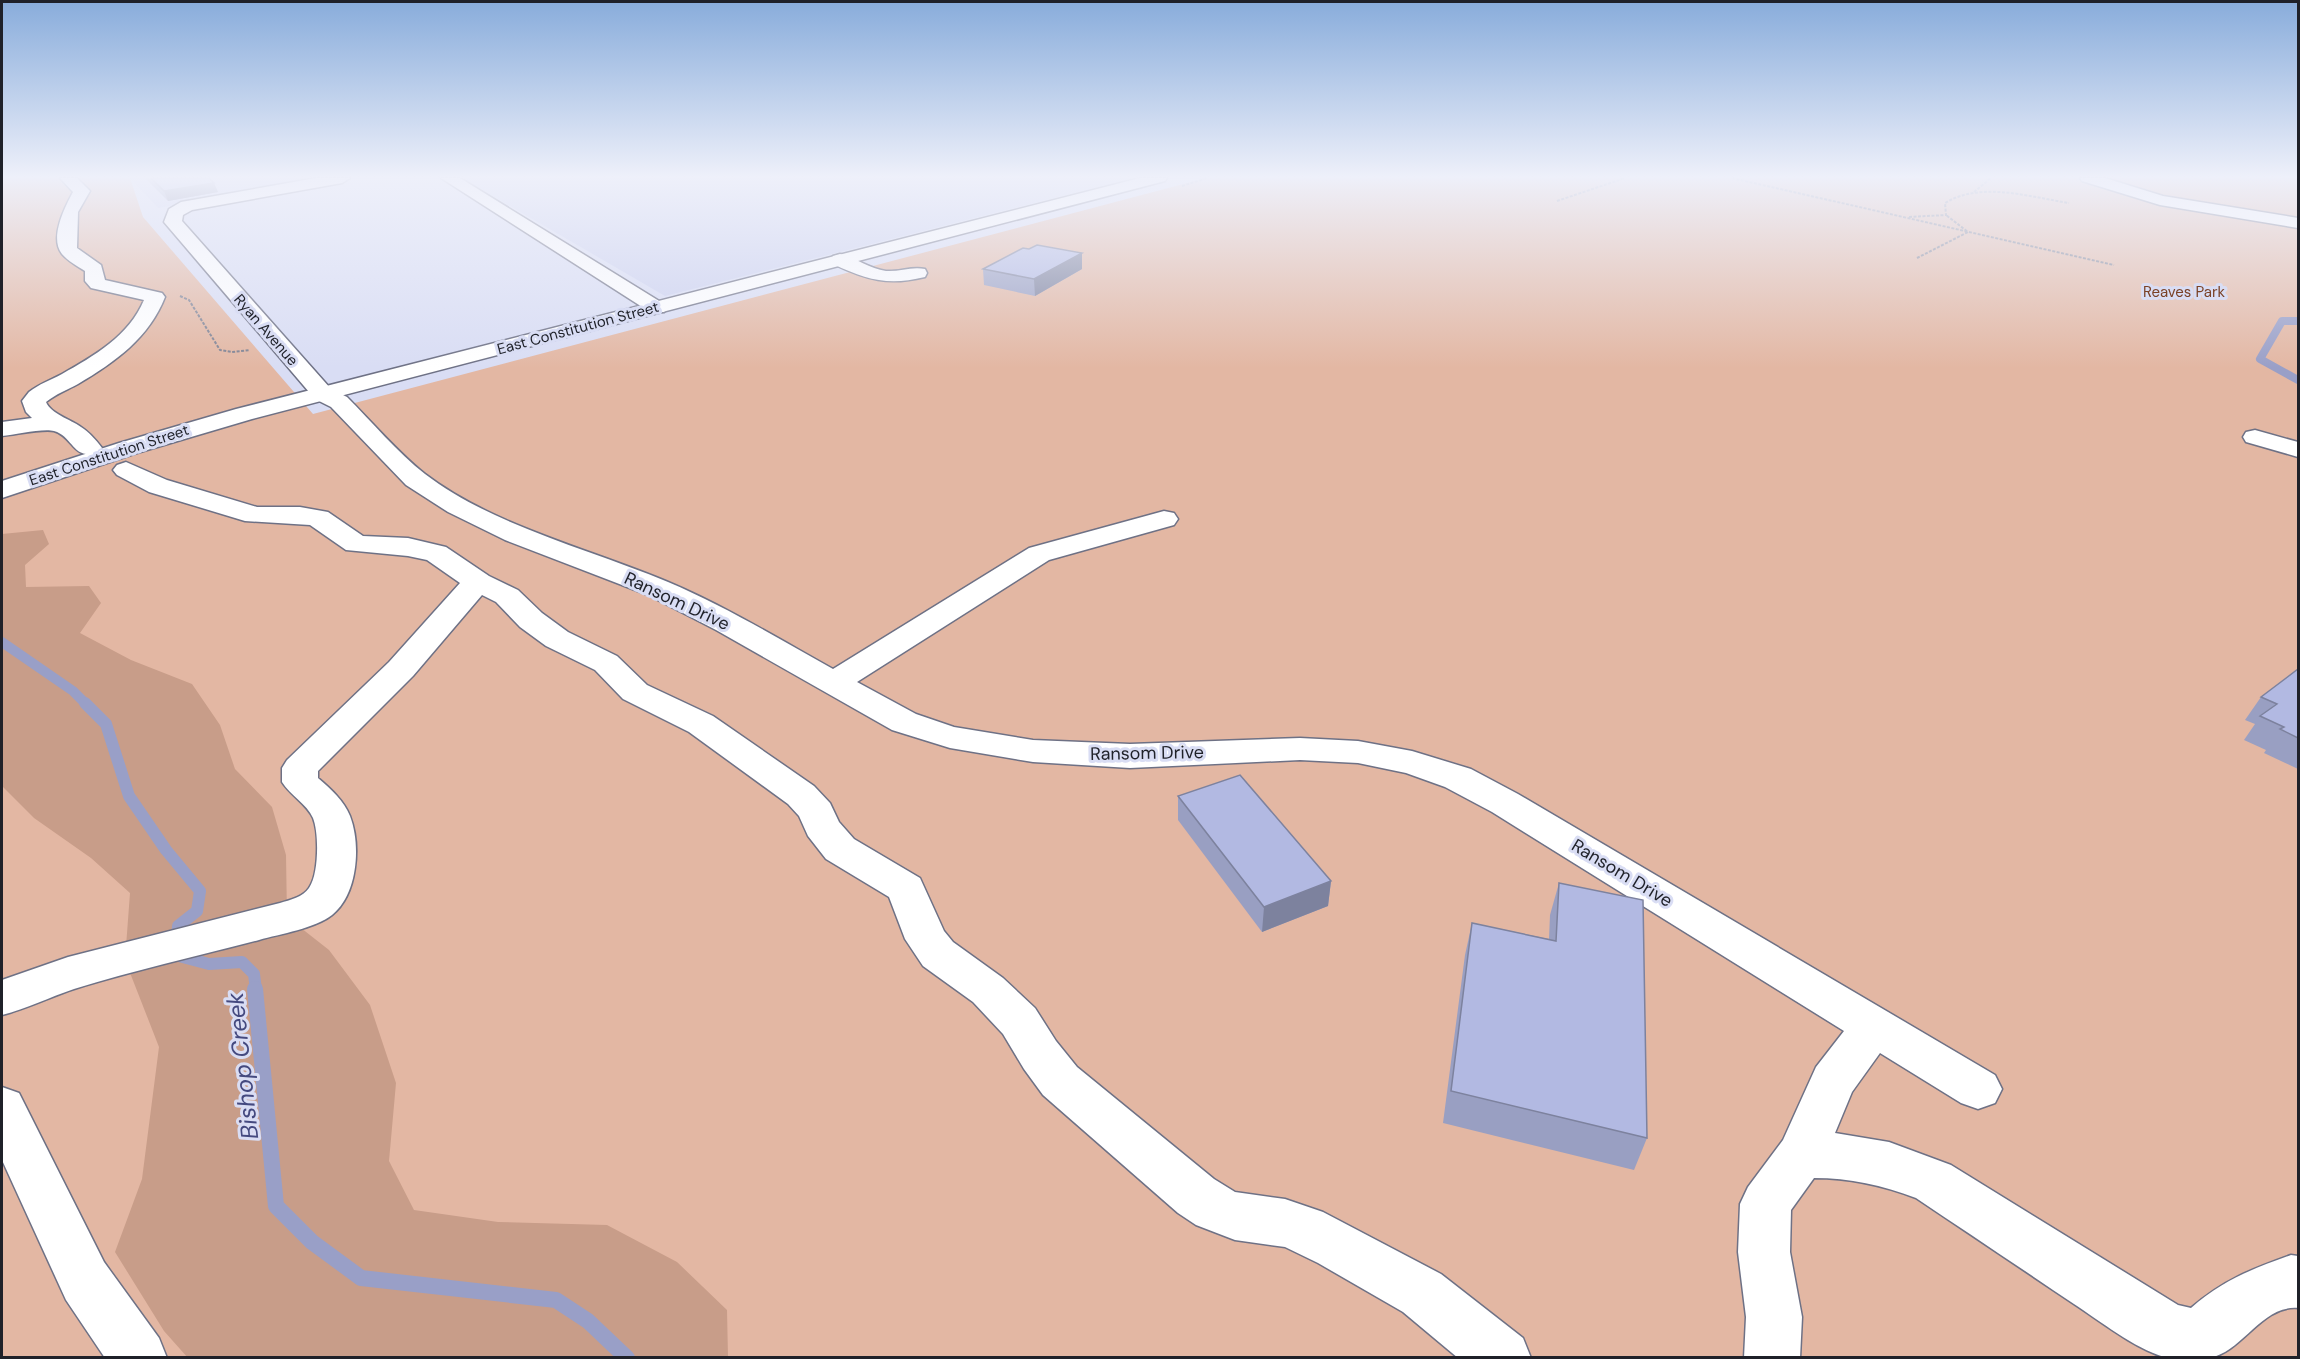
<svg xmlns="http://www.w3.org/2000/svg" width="2300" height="1359" viewBox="0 0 2300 1359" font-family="'DM Sans',sans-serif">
  <rect width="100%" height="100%" fill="#d9ddf4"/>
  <!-- built -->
  <path fill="#ccd1ef" d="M130,178H330L158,208Z
    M462,178H1133L665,296Z"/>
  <!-- green -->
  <path fill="#e3b7a3" d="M2,178H130L143,217L313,414L1206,178H2298V1357H2Z"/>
  <!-- forest -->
  <path fill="#c89d89" d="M43,530L49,544L25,565L26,587L89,586L101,603L80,633L131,660L192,684L220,725L235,769L272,807L286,855L287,917L329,950L370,1005L396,1083L389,1161L414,1210L498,1222L607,1225L677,1262L727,1310L728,1357L188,1358L164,1331L115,1252L142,1179L159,1047L125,960L130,893L91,858L34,818L2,786V534Z"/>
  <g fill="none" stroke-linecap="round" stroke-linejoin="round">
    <!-- stream-far3 -->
    <path stroke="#999fc7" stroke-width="8" d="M2298,321H2282L2260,359L2298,380"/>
    <!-- stream-far2 -->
    <path stroke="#999fc7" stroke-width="10" d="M2,642L73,691L86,704"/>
    <!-- stream-far1 -->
    <path stroke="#999fc7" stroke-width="12" d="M85,703L106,724L129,796L166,850L200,891L197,911L178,926L175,955L209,964L242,962L254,974L256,990"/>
    <!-- stream -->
    <path stroke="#999fc7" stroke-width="16" d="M255,989L276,1206L312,1242L361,1278L556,1300L588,1321L627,1358"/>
    <!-- minor casing -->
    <g stroke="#6e7185" stroke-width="3">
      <path id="minor" d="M60,178H77L90,191L78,212L77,248L101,265L105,280L162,293L165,297C149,338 115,362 78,384C67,390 56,394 46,402C51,414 70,419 81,427C89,432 96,440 102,448L98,453C72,460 74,437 54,431C43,428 15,435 2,436V422L32,418L26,412L22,401L29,392C39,384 51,380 62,374C94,356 129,336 144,300L91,288L85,281V271C77,266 68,261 62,254C49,238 65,207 73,192Z
        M316,178H350L342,183L192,210L183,215L182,221L331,389L347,397C371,421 398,453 425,474C493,526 590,549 668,582C725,606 779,639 833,669L1029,548L1164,511L1174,513L1178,519L1174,525L1049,560L857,682L916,714L954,727L1033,740L1130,744L1300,738L1358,741L1412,751L1471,769L1518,794L1995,1075L2002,1089L1995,1103L1978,1109L1961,1103L1880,1053L1852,1092L1835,1133L1889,1142L1951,1165L2178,1305L2191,1308C2223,1280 2252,1269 2291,1255L2298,1256V1308C2261,1305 2243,1352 2209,1358C2198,1359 2175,1359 2164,1357C2134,1348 2100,1321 2074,1304C2021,1268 1968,1233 1916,1198C1882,1185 1850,1178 1814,1178L1791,1210L1790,1252L1802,1317L1800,1358H1744L1746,1317L1738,1252L1740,1204L1748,1187L1783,1140L1816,1067L1844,1031L1492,812L1445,787L1406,773L1358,763L1300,760L1130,768L1033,762L950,748L892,730L716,630L648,595L505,540L448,512L406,485L331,407L315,399L164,222L169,209L181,202Z
        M441,178H460L664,304L667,308L664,312H650Z
        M2080,178H2105L2163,196L2298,218V228L2160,205L2082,181Z
        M840,254C856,258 870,269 886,271C899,272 912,266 925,269L927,273L925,277C888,286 867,280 833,264L831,260L833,256Z
        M2255,430L2298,442V457L2246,442L2243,437L2246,432Z
        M126,462L167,480L257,507H300L328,512L363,536L408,538L446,547L489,576L518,590L542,613L568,632L617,656L647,685L713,716L814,786L830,803L839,822L854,839L920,878L944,931L953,942L1003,978L1035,1008L1056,1041L1077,1067L1214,1179L1235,1192L1285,1199L1323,1212L1441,1274L1523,1338L1531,1358H1458L1403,1312L1318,1263L1285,1247L1235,1240L1196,1225L1178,1213L1043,1095L1024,1069L1003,1034L973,1002L923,966L905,939L889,897L826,859L808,836L799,816L788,804L689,732L623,699L595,670L546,646L520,627L496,602L482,595L413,676L318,771V778C331,789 344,801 350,816C361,845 358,894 332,915C316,928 280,934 259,940C198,956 135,970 74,989C50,997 26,1009 2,1015V980L68,957L280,903C290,900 303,897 309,888C319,874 319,833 313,818C307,804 290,795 282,782V768L287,760L389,662L460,583L427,560L408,556L346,550L310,525L245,521L149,492L117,475L113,470L117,465Z
        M2,1087L19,1093L104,1262L159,1338L167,1358H105L66,1300L2,1160Z"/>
    </g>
    <!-- major casing -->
    <g stroke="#6e7185" stroke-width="3">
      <path id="major" d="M1140,178H1167L1165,181L252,419L137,453L2,498V481L119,443L236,409Z"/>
    </g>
    <!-- path -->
    <path stroke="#7f8292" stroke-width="2" stroke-dasharray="3 1.5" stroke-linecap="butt" d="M1732,178L2114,265
      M1182,186L1207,178
      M1974,192L1991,178
      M1557,201L1625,178
      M1909,217L1946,215L1945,203C1981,181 2030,197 2069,203
      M1917,258L1968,232L1946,215
      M180,296L189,300L220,350L232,352L250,350"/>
    <!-- minor -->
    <use href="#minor" fill="#fff" fill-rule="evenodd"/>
    <!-- major -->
    <use href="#major" fill="#fff" fill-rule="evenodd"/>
  </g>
  <!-- wall -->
  <path fill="#999fc2" d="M145,178H209L218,192L168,201Z
    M1029,249L1082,253V269L1035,296L984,285L983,269Z
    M2298,669V769L2264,753L2266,750L2244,740L2255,724L2245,720L2261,697Z
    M1178,796L1331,881L1328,906L1262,932L1178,820Z
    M1559,883L1647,1138L1634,1170L1443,1123L1465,955L1472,923L1549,939L1550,915Z"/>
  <!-- shaded-wall -->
  <path fill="#7d829e" d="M214,183L218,192L168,201L164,191Z
    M1082,253V269L1035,296L1034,279Z
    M1331,881L1328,906L1262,932L1264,907Z"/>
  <!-- building -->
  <path fill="#b2b9e2" stroke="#7d829e" stroke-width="1.5" d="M151,178H209L214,183L164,191Z
    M1037,245L1082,253L1034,279L983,269L1023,248L1029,249Z
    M2298,669V738L2280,729L2284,727L2260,716L2277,704L2261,697Z
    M1240,775L1331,881L1264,907L1178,796Z
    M1559,883L1643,900L1647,1138L1451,1091L1472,923L1556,941Z"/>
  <!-- sky -->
  <linearGradient id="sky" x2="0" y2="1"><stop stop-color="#88acdb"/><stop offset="0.48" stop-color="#eef0fa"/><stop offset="1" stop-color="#eef0fa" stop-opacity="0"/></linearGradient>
  <rect width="2300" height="368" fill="url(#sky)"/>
  <g text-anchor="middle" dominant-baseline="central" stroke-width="6" stroke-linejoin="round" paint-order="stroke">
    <!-- far-park labels -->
    <g font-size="15" fill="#7a4126" stroke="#d9ddf4">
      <text x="2184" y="292">Reaves Park</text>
    </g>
    <!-- far-street labels -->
    <g font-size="15" fill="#1f2129" stroke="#d9ddf4">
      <text transform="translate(578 328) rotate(-15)">East Constitution Street</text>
      <text transform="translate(266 330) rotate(49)">Ryan Avenue</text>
      <text transform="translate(109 455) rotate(-18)">East Constitution Street</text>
    </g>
    <!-- street labels -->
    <g font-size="18" fill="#1f2129" stroke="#d9ddf4">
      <text transform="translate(677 601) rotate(25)">Ransom Drive</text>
      <text transform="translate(1147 753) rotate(-1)">Ransom Drive</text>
      <text transform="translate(1622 873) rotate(31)">Ransom Drive</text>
    </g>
    <!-- near-water labels -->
    <g font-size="24" font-style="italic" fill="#44497f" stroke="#d9ddf4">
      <text transform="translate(242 1066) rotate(-96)">Bishop Creek</text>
    </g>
  </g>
  <!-- border -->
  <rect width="2300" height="1359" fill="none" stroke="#1f2129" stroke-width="6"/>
</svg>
